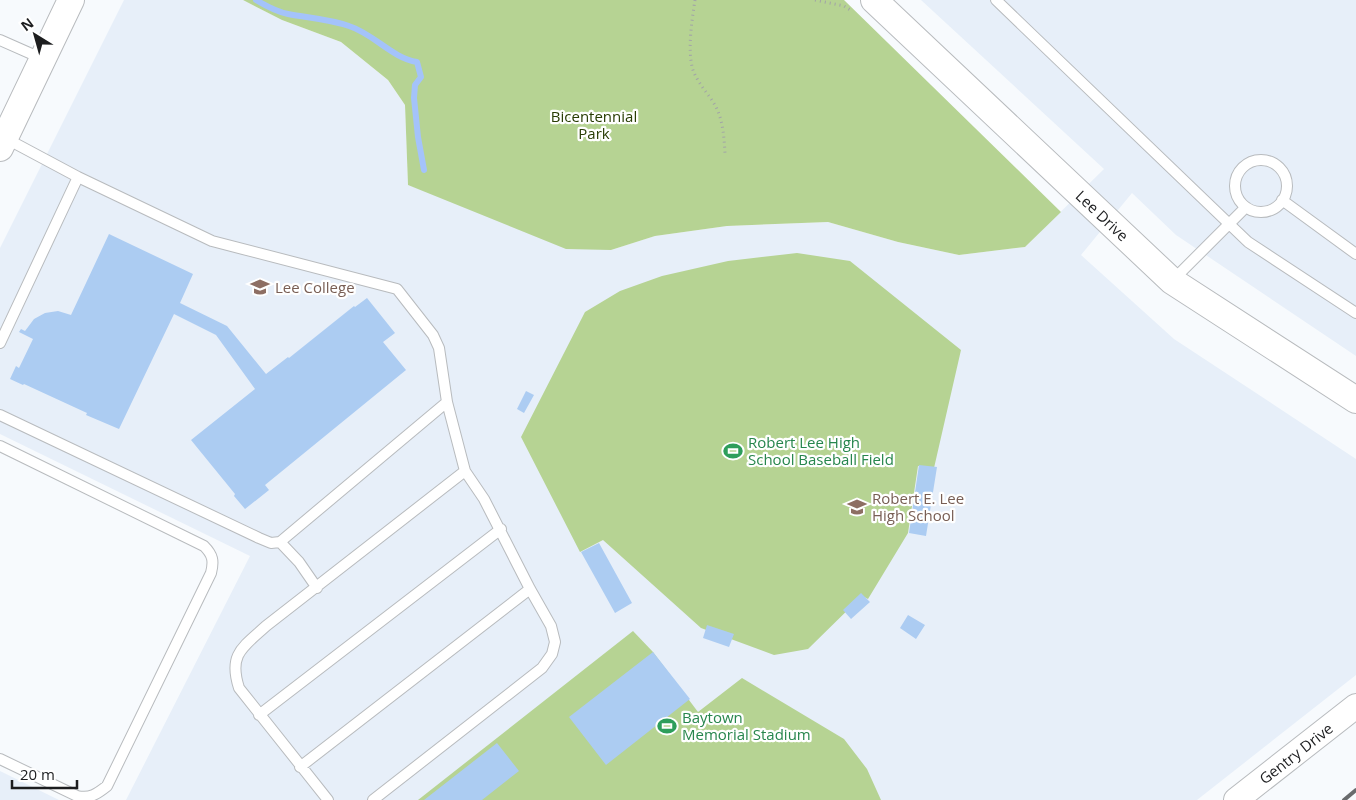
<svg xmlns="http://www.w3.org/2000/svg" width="1356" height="800" viewBox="0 0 1356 800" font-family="'Open Sans',sans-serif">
  <rect width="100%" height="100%" fill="#f7fafd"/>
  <!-- built -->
  <path fill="#e7eff9" d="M124,0H243L282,20L341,42L388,80L405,105L408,185L611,250L655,236L727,226L828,222L898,242L959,255L1025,247L1104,169L921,0H1356V356L1176,235L1132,193L1081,255L1174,339L1356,459V675L1197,800H126L250,556L0,434V248Z
    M0,771L59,800H0Z"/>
  <!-- green -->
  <path fill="#b6d393" d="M243,0H844L1061,212L1025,247L959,255L898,242L828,222L727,226L655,236L611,250L566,249L408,185L405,105L388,80L341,42L282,20Z
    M797,253L850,261L961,350L934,468L918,466L908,533L868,599L862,596L808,649L774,655L701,628L603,540L580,552L521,437L585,312L620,291L662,276L728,261Z
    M633,631L653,652L698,712L742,678L844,739L867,769L881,800H418Z"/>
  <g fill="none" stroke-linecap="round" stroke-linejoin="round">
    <!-- stream -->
    <path stroke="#a4c3fa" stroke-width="6" d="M256,0C266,6 277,12 288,14C309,18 329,19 349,26C374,34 392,58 417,62L421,77L415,85L414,98L418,137L424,170"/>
  </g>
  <!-- building -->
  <path fill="#acccf2" d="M109,234L193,274L180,303L227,326L266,374L288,357L289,358L354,306L355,307L367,298L395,333L383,342L406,370L265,485L269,490L245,509L234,496L235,494L191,440L255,389L216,335L174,314L119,429L86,415L87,413L24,384L23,385L10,379L16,366L19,368L33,339L19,332L21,329L25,331L34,319L45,313L58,311L71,315Z
    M526,391L534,395L524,413L517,409Z
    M919,465L937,467L926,536L909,533Z
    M599,543L632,603L615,613L581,552Z
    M861,593L870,602L851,619L843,610Z
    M908,615L925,625L916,639L900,628Z
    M707,625L734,634L729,647L703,638Z
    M653,652L690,699L606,765L569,717Z
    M497,743L519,771L482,800H424Z"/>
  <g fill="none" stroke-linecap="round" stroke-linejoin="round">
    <!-- service casing -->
    <g stroke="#b8bbbe" stroke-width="12">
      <path id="service" d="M996,0L1248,242L1356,313
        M0,40L43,59
        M5,138L78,177L212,241L397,289L433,335L439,348L447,402L465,471L484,499L530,589L551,626L555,642L552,654L542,668L373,800
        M1235 186a26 26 0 1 1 52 0a26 26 0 1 1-52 0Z
        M1282,200L1356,254
        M1172,281L1246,207
        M0,343L78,177
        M0,415L259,538L271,543L280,542L299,562L317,588
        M0,446L204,546C213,555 214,561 211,573L107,786C97,794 90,799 77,796L0,759
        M280,542L447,402
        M259,715L501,529
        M300,767L530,589
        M328,800L239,688C228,654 243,647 266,626L465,471"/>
    </g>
    <!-- tertiary casing -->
    <g stroke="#b8bbbe" stroke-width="26">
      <g id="tertiary">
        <path id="s1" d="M1236,800L1356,706"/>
      </g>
    </g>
    <!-- secondary casing -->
    <g stroke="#b8bbbe" stroke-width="28">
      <g id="secondary">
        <path id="s2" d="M874,0L1172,281L1356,400"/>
        <path d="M0,148L71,0"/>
      </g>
    </g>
    <!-- path -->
    <path stroke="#a2a4a7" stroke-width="3" stroke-dasharray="1 4" stroke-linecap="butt" d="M695,0C692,20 687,51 693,70C698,84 709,94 716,107C723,121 724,137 725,153
      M815,0L844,6L852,11"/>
    <!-- service -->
    <use href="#service" stroke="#fff" stroke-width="10"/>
    <!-- tertiary -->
    <use href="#tertiary" stroke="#fff" stroke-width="24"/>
    <!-- secondary -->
    <use href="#secondary" stroke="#fff" stroke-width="26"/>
    <!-- rail -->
    <path stroke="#696b6d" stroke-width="4" d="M1344,800L1356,790"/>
  </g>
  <!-- icons -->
  <defs>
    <g id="university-bare" transform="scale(1.5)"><path d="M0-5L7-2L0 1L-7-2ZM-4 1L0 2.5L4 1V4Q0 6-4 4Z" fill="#8d6e63" stroke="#fff" stroke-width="2.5" paint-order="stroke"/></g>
    <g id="stadium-bare" transform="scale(1.5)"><path d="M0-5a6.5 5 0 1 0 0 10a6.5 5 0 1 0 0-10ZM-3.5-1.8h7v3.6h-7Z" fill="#2e9e5b" stroke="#fff" stroke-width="2.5" paint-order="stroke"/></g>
    <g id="school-bare" transform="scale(1.5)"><path d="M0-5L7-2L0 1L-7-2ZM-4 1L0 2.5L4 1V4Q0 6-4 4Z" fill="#8d6e63" stroke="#fff" stroke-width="2.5" paint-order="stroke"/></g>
  </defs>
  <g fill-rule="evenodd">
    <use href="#university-bare" x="260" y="287"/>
    <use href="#stadium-bare" x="733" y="451"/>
    <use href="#school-bare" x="857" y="507"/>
    <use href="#stadium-bare" x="667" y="726"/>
  </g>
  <g text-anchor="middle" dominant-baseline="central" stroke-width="4.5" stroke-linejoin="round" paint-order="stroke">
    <!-- park labels -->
    <g font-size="15" fill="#293d05" stroke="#fff">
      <text x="594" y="116">Bicentennial<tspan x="594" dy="17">Park</tspan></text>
    </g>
    <!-- street labels -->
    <g font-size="15" fill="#1c1d1f" stroke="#fff">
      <text stroke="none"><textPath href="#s2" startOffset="314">Lee Drive</textPath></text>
      <text stroke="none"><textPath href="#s1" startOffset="76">Gentry Drive</textPath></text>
    </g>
    <!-- education labels -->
    <g font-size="15" fill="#785e54" stroke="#fff" text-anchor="start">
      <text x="275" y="287">Lee College</text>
      <text x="872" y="498">Robert E. Lee<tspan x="872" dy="17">High School</tspan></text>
    </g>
    <!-- leisure labels -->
    <g font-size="15" fill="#27864d" stroke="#fff" text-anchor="start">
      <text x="748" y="442">Robert Lee High<tspan x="748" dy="17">School Baseball Field</tspan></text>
      <text x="682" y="717">Baytown<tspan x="682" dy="17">Memorial Stadium</tspan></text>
    </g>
  </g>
  <!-- north arrow -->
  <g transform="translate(35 35) rotate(323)" stroke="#ffffff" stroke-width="4" paint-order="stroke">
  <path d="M0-4L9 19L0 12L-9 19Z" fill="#1c1d1f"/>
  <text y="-8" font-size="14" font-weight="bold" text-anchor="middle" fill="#1c1d1f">N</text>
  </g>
  <!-- scale -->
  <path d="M12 780v8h65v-8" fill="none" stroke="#1c1d1f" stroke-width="2.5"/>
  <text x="20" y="780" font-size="15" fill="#1c1d1f" stroke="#ffffff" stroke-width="4" paint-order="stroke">20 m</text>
</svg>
